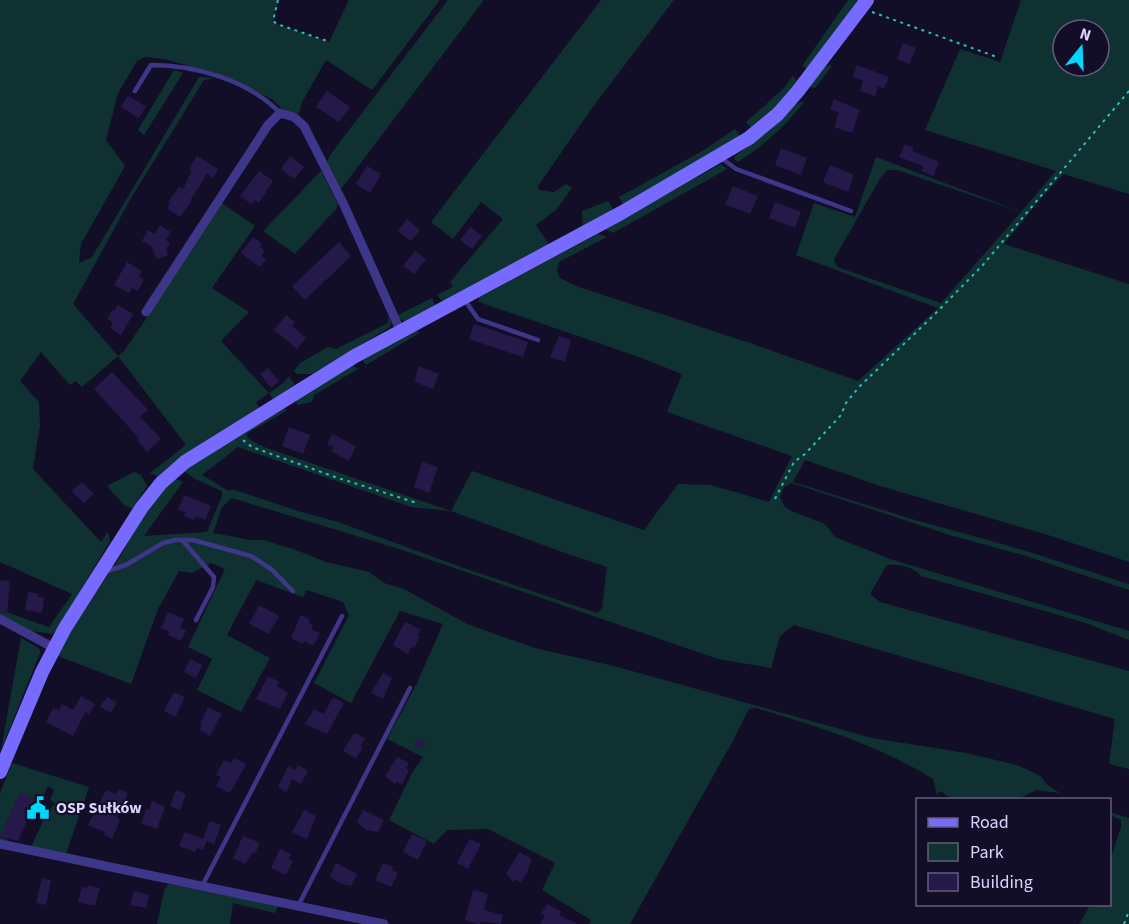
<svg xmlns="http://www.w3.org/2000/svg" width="1129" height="924" viewBox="0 0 1129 924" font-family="'Source Sans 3',sans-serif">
  <rect width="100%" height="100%" fill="#130e27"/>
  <!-- green -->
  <path fill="#103131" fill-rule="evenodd" d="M0,0H278L273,20L277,24L329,42L349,0H440L372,90L326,60L302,102L299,114L281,108L272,99L215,73L164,59L145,57L137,61L118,93L106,140L125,166L81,244L79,263L92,257L199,77L215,78L204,80L130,200L73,304L118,356L124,351L148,316L222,203L255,226L212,288L249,312L221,341L269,393L282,384L289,377L294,383L293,386L273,399L269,393L256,402L260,409L169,466L158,476L150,473L186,445L118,356L82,387L76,381L70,385L41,352L20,381L39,402L40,425L33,469L101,542L108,532L110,541L57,630L52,634L32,631L0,616V610L49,627L72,594L0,562Z
    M448,0H484L341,189L327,162L330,155Z
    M601,0H674L592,108L538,186L539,190L554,192L566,184L572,188L556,210L536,225L550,246L443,302L437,295L453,287L450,282L503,219L481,202L453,239L431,222Z
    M848,0H860L808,70L802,66Z
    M1021,0H1129V194L1063,174L1042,197L1004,244L1129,284V562L1048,535L880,486L805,460L793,482L915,520L1023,550L1129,584V590L1023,555L953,536L792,483L784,487L780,497L784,506L789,510L825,524L835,537L890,559L1129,631V640L1083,622L921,576C914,567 897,563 887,565L870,594L880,602L1129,671V769L1109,764L1115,719L794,625L780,636L771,668L718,659L399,549L232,498L222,507L213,533L250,540H263L296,550L326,562L369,572L384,583L404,589L467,624L535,648L614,666L872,738L966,753L1017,765L1041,776C1048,790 1063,794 1077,799L1060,793L1036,790L1016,800L952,799L940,791L937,795L933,779C877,744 818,727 756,708L749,709L734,739L630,924H589L591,920L542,890L555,863L488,829L447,830L434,844L389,820L412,773L423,757L387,739L417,683L443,624L400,611L351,703L314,683L349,615L343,602L307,590L303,597L256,580L227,635L270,658L241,712L197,690L212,659L188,647L225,569L211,563L192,573L179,571L158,609L131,684L58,656L66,638L120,557L146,511L174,478L183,482L144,536L207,532L222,496V491L195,479L184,471L234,438L284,409L288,410L246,434L249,439L264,447L451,511L472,471L644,530L678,484L711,485L769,502L792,456L667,412L682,374L636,356L479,302V297L598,234L607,237L559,262L557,270L560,278L579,287L750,343L858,381L938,308L796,255L814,203L855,217L876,157L1021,212L1056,171L925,130L960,49L1000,62ZM1063,30H1099V66H1063ZM888,170H897L1021,212L941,303L837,267L834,259L881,177ZM238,447L411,507L451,511L562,552L607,567L602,608L597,613L461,567L338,522L298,511L235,490H227L202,475Z
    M829,65L832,66L815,88L811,87V84L826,66Z
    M174,70L183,73L144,135L138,130Z
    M793,76L798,82L773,112L752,129L746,122L784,88Z
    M801,102H804C785,127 764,145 738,162L734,159L735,156L766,133L796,104Z
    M735,129L741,137L624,206L619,197L704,150Z
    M721,164L727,169L613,233L604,229Z
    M321,171L338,204L336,209L295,254L263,231Z
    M608,201L614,211L583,229L582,211Z
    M432,298L435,305L434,307L405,322L399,318L398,315Z
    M388,315L391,323L390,327L312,374H297L294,371L300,363L328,347L336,349L388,323Z
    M416,331L421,332L366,365L361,358Z
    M351,364L358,369L314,395L312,402L297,405L296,399Z
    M134,472L141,475L147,486L132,509L124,505L107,486Z
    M21,638L40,649V653L1,750Z
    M12,763L89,787L66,854L31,847L47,813L55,803L50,800L54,790L48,786L43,797L37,800L20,793L0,837L17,844L0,841V793Z
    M1110,812L1129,818V924H1079L1090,905L1110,904V860L1121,827V820L1110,815Z
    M168,884L278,906L275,913L233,903L230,924H157L164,891Z"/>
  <!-- building -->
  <path fill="#251949" d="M903,43L916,48L909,64L897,59Z
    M857,65L889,77L884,89L878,86L875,96L860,91L863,81L853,77Z
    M327,91L350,107L339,122L316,107Z
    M128,96L146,106L139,118L121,107Z
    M834,99L860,110L852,133L834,127L839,112L830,110Z
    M905,144L914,148L912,151L939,162L933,176L921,171L923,166L899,157Z
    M781,148L807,158L801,175L775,165Z
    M197,156L218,169L213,178L207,174L190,201L191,202L180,217L167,208L170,203L168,202L179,187L183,189L191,172L190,167Z
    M290,156L304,167L294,179L281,169Z
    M830,165L854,175L848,192L823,182Z
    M367,166L381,174L370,193L356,184Z
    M259,171L273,181L259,203L255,200L251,204L240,196Z
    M733,186L758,196L750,214L725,204Z
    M775,202L801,212L795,228L769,218Z
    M407,219L420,230L411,241L398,231Z
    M160,225L171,232L166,240L170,243L166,250L168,255L157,259L151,246L142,241L148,230L155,234Z
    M470,227L482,236L472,249L460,240Z
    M253,237L262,244L260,247L265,251L261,256L266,259L260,267L241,253Z
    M339,242L351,256L305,300L292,286Z
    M415,251L426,259L414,274L403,266Z
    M127,262L142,271L139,276L144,280L138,291L132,288L129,293L114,285Z
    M118,305L133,314L121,335L110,328L113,322L107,319L112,310L114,311Z
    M286,315L295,322L292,326L306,338L297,349L274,330Z
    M474,324L528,342L523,357L469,339Z
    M559,336L571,340L565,362L550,357Z
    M418,366L439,374L433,389L415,382Z
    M268,368L279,381L271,388L260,374Z
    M112,372L148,410L140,417L161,439L147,452L137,440L139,438L94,389Z
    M289,427L310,435L303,454L282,446Z
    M332,434L356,446L349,461L331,451L334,447L327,444Z
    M422,462L438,467L429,493L414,487Z
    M82,482L94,494L84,503L72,491Z
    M184,495L211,506L205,520L196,516L194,520L184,516L185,512L178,510Z
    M0,580L10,581L7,615L0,612Z
    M28,592L39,594L38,597L44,598L42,613L25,610Z
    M259,605L279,616L269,634L249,624Z
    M168,612L184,619L180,628L186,630L181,641L168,635L170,632L161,628Z
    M301,615L310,620L309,623L313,625L311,629L320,633L313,646L304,641L303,644L291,638Z
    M405,622L421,630L417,636L420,637L414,648L411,647L408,654L393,645Z
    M190,659L202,665L196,678L184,672Z
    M383,673L392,678L383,699L371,693Z
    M268,676L279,682L277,686L288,693L280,709L256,699Z
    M174,692L185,697L175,717L164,711Z
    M81,696L95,704L89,714L86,711L73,736L46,722L53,708L59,710L62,704L73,710Z
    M107,697L117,702L111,713L100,707Z
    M333,697L344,703L327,734L305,724L314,709L324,714Z
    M208,707L222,714L210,736L200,730L202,725L200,724Z
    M354,733L365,738L361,745L362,749L356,758L343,751Z
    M419,737L426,742L422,749L414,744Z
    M397,757L409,763L406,768L409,770L402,785L397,782L395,784L385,776Z
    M234,758L246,764L230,793L216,786L221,777L216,775L224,760L231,763Z
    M298,765L308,771L301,784L292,779L286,792L278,787L288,766L296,770Z
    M119,789L128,793L117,818L120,820L112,839L104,835L105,832L88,825L106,790L116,794Z
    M176,790L186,794L180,810L170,806Z
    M20,792L37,800L33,809L18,841L0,837Z
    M152,801L165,807L157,829L141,823L146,809L149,810Z
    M304,810L316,816L307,839L292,832Z
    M363,810L384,820L378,832L366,830L357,822Z
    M210,821L221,825L214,844L207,841L203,850L197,848L195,852L179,846L185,832L203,839Z
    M412,834L427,841L418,860L403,852Z
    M243,836L260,843L255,853L253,852L245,864L233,858Z
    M470,839L481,844L468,869L457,863Z
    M280,849L291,854L289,859L293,861L286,875L271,868Z
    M519,852L532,859L527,872L521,882L516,880L512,882L510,877L506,874Z
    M336,863L357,874L351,886L339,883L330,876Z
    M383,863L393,867L392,870L398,873L391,887L375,880Z
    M42,878L51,880L46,905L36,903Z
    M88,885L100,888L95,906L78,902L82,887L87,888Z
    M473,890L488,894L484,910L503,915L501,924L481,921L480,924H478L465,920Z
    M134,891L149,895L146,908L130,905Z
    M547,904L561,911L559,915L577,924H540L545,916L541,914Z"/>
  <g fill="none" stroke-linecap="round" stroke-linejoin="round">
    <!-- path -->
    <path stroke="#28bfbe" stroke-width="2" stroke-dasharray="3 4.5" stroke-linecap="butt" d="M278,0L273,21L277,24L327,41
      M872,12L997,57
      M243,440L252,447L335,477L417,503
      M775,499L794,462L805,454L841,415L846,403L859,387L931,318L982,266L1129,91
      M1124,924L1129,911"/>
    <!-- lane -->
    <path stroke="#3e3689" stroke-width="4.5" d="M135,91L151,65C195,65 248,80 280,113
      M720,157L736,169L851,211
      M464,299L478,319L538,340
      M182,540L214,577L213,587L196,620
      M104,572L126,565L163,543L175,540H193L251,556L271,569L293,591
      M202,886L342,616
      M298,906L410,688"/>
    <!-- street -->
    <path stroke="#3e3689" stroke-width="9" d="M146,312L268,125L280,113L294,117L304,126L344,205L401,332
      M0,619L54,648
      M0,844L384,924"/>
    <!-- secondary -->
    <path stroke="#776bff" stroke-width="14" d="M0,772L42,672L65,628L142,507L161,483L185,462L355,356L621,213L749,138L778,114L798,91L867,0"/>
  </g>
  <!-- icons -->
  <defs>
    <g id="civic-bare" transform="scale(1.8)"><path d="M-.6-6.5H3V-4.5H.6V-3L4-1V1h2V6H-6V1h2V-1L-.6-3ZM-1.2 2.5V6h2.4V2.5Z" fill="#00d7ff" stroke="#130e27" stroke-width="2.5" paint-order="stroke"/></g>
  </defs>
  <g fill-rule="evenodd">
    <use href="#civic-bare" x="38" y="808"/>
  </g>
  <g text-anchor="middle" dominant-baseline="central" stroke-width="4.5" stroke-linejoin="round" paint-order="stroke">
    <!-- poi labels -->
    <g font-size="16" font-weight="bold" fill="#dbd4ff" stroke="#130e27" text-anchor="start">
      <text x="56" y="808">OSP Sułków</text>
    </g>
  </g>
  <!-- legend -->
  <rect x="916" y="798" width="195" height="108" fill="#130e27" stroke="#635d7d" stroke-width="1.5"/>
  <rect x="928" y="818" width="30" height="9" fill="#776bff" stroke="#635d7d" stroke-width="1.5"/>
  <text x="970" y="828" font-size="18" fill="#dbd4ff">Road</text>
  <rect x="928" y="843" width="30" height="18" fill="#103131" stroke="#635d7d" stroke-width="1.5"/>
  <text x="970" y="858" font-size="18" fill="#dbd4ff">Park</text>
  <rect x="928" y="873" width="30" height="18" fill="#251949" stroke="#635d7d" stroke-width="1.5"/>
  <text x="970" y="888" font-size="18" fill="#dbd4ff">Building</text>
  <!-- north arrow -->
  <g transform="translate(1081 48) rotate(18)"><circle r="28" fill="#130e27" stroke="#635d7d" stroke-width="1.5"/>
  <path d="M0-4.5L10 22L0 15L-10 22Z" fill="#00d7ff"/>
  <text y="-9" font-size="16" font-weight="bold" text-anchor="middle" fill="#dbd4ff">N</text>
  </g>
</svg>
